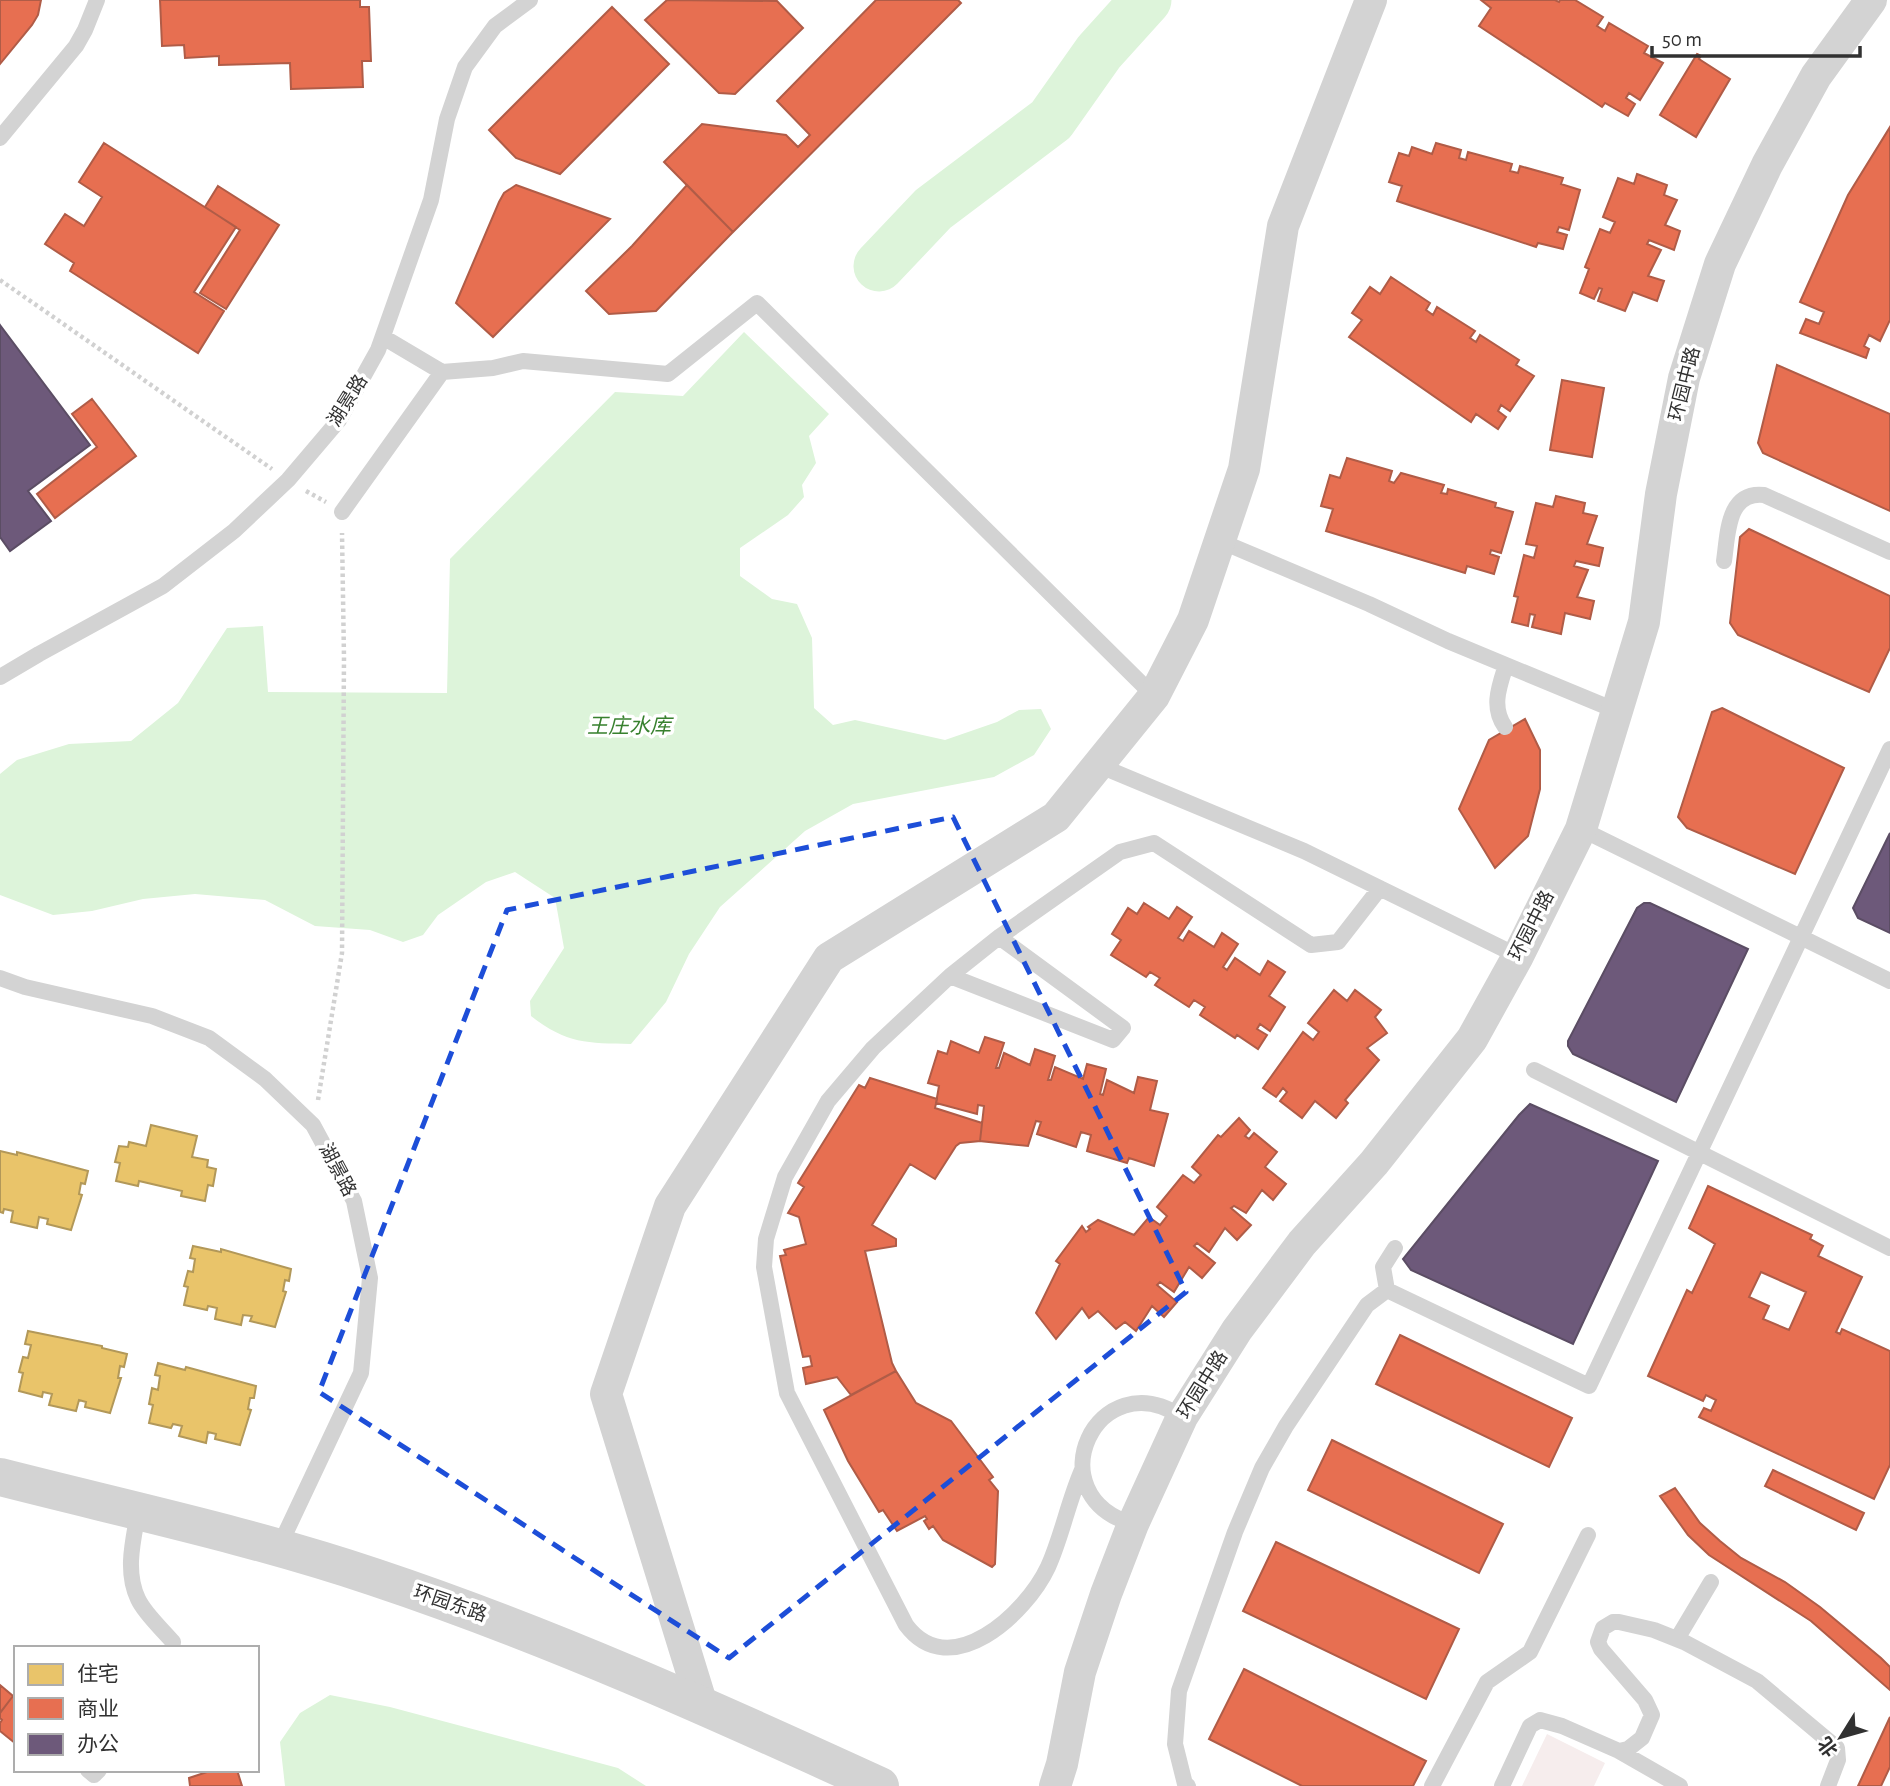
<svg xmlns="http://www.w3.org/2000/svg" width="1890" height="1786" viewBox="0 0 1890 1786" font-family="'Alegreya Sans','Noto Sans SC',sans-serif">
  <rect width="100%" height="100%" fill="#fff"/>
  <!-- green -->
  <path fill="#f6eded" d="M1547,1734L1605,1763L1594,1786H1522Z"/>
  <!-- water -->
  <path fill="#ddf4da" d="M744,332L829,414L809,436L816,463L802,485L804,497L788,515L740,548V576L772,599L797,604L812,638L814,708L833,725L855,720L945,740L997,722L1019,710L1041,709L1051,729L1034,755L994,777L853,804L805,831L720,907L689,954L666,1002L631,1044C587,1043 567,1044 531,1016L530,1001L564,948L555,898L515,872L486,882L438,915L423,935L403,942L370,930L315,926L265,900L195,894L143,899L92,911L53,915L0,895V774L17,760L69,744L131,741L178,703L227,628L263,626L268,692L447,693L450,559L615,392L683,396Z
    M330,1695L390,1707L618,1768L646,1786H285L280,1742L300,1713Z"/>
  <!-- homes -->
  <path fill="#e9c46a" stroke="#b29859" stroke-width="2" d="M151,1125L197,1136L192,1157L208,1160L207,1167L216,1169L213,1186L208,1185L205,1201L181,1196L182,1191L139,1181L138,1186L116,1181L120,1163L115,1162L119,1146L128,1147L129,1142L146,1146Z
    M0,1151L17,1155V1152L88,1171L85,1184L81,1183L79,1194L82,1195L71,1230L47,1224L48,1219L39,1217L37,1228L11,1222L13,1211L4,1209L3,1213L0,1212Z
    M193,1246L221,1252V1249L291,1269L289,1281L285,1280L283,1291L286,1292L275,1327L250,1321L252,1316L243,1315L241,1325L215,1319L217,1308L208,1306L207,1310L184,1305L188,1287L184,1286L188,1271L193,1272L195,1259L190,1258Z
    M28,1331L102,1346V1348L127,1354L124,1367L120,1366L118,1378H121L110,1413L85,1407L86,1402L79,1400L76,1411L49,1405L52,1394L43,1392L42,1397L19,1391L23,1373L19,1372L23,1357L28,1358L31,1345L25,1344Z
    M158,1363L185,1370L186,1367L256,1386L254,1398H250L248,1409L251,1410L240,1445L215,1439L216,1434L208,1432L206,1443L179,1436L182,1426L173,1424L171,1428L149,1423L153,1405L149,1404L152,1388L158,1390L160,1376L155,1375Z"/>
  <!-- shops -->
  <path fill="#e76f51" stroke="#b05c47" stroke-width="2" fill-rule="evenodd" d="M0,0H41L38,15L32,25L0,64Z
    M160,0H360V7H369L371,61H362L363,87L291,89L290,63L219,65V56L185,58L184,45L162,46Z
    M667,0L777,1L803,28L735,94L719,93L645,20Z
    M876,0H958L961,3L733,232L664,162L702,124L786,135L798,147L810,135L777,101Z
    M1481,0H1555L1559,2L1560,0H1575L1603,17L1597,26L1605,31L1609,23L1648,46L1644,53L1663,63L1640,100L1629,93L1626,98L1635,104L1628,116L1605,103L1602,107L1479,26L1491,8Z
    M612,7L669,64L560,174L516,158L489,130Z
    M1697,54L1701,56L1699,59L1730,79L1696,137L1660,115Z
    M1890,127V320L1880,341L1869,335L1864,346L1869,349L1866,358L1800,333L1806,319L1819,324L1824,312L1800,302L1848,195Z
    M104,143L236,227L194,292L224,311L198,353L70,271L74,263L45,244L65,214L84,226L102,197L79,182Z
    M1436,143L1461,150L1459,158L1466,160L1468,152L1512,164L1510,171L1518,173L1520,166L1563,178L1561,184L1580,190L1569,230L1559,227L1557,232L1567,235L1563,249L1538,243L1536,247L1397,201L1402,186L1389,182L1399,153L1409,156L1412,147L1432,154Z
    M1637,174L1667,185L1664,195L1677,200L1665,225L1680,231L1674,250L1649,240L1647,244L1661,250L1648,276L1664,281L1657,301L1633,292L1625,311L1598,301L1602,289L1599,288L1594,299L1580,293L1589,269L1585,267L1600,229L1610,233L1615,222L1603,217L1618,178L1634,184Z
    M516,185L610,219L493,337L456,303L499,202L504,193Z
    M687,185L733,232L656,311L609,314L586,291L632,246Z
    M218,186L279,225L226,309L200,293L240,230L205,207Z
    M1391,277L1430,303L1426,310L1433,315L1437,307L1475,331L1470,338L1476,342L1480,335L1519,360L1516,365L1534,376L1510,411L1501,405L1498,411L1506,417L1498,429L1476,414L1471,422L1349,337L1362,320L1352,313L1370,287L1380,294Z
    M1777,365L1890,414V511L1763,453L1758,443Z
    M1562,380L1604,388L1592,457L1550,450Z
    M92,399L136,456L55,518L37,494L97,447L72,414Z
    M1347,458L1392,471L1389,481L1394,483L1401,473L1444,485L1441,493L1447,494L1448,489L1496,503L1495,507L1513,512L1501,553L1491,550L1490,554L1499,557L1494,574L1467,566L1465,573L1326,531L1333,509L1321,506L1330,475L1340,478Z
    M1556,496L1585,503L1583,513L1597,516L1587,544L1603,548L1599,566L1576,561L1574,566L1588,570L1577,597L1594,601L1590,619L1565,613L1561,634L1532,627L1535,615L1530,614L1528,626L1512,622L1518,597L1514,596L1524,555L1534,558L1537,546L1526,544L1536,503L1553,507Z
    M1749,529L1890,596V648L1869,692L1738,635L1730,623L1740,537Z
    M1722,708L1844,768L1795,874L1687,828L1678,817L1712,712Z
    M1525,719L1540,750V789L1528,836L1495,868L1459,809L1489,740Z
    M1144,903L1169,919L1177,907L1192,917L1178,938L1183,941L1189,931L1214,947L1222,933L1238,944L1223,967L1227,970L1235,958L1260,975L1268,961L1285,972L1269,996L1285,1007L1270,1031L1260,1024L1257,1029L1267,1035L1258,1049L1237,1035L1235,1038L1200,1015L1205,1007L1194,1000L1189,1007L1155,985L1160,978L1150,972L1146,977L1111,955L1121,940L1112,934L1128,908L1137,914Z
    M1334,990L1347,1001L1355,990L1381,1010L1375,1017L1387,1033L1367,1048L1379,1060L1345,1100L1348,1103L1336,1118L1315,1101L1302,1118L1280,1101L1287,1092L1283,1088L1276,1097L1263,1088L1303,1032L1313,1040L1319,1032L1308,1023Z
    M985,1037L1004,1043L996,1068H999L1004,1053L1030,1065L1035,1049L1055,1056L1048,1080H1051L1055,1067L1083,1079L1087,1064L1106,1069L1100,1094L1103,1095L1107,1080L1134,1093L1138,1077L1157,1081L1150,1110L1168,1114L1154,1166L1129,1158L1127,1163L1087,1151L1091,1135L1081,1132L1076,1147L1037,1134L1041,1122L1036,1121L1028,1146L980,1141L984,1106L978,1105L977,1114L936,1103L939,1086L928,1083L938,1051L947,1054L951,1041L979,1053Z
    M870,1078L937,1099L935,1108L982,1123L980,1141L960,1143L956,1146L935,1179L910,1164L872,1225L896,1239V1246L865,1251L892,1363L896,1371L851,1395L837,1377L806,1384L803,1368L812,1366L810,1356L803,1357L780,1256L786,1255L784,1250L806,1244L799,1217L788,1213L804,1187L798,1183L859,1085L865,1088Z
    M1239,1118L1250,1130L1245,1136L1249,1139L1254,1133L1277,1152L1265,1167L1286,1184L1273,1200L1262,1190L1246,1213L1234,1206L1231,1208L1251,1225L1237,1240L1225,1228L1209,1252L1197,1243L1194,1246L1215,1263L1202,1278L1189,1267L1174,1292L1160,1282L1157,1285L1177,1302L1164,1317L1152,1306L1136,1331L1125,1322L1116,1329L1098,1311L1089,1318L1082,1308L1056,1339L1036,1313L1060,1264L1056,1261L1082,1226L1086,1232L1090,1229L1088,1227L1098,1220L1134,1235L1149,1217L1160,1225L1167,1216L1157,1207L1183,1175L1194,1183L1201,1175L1192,1167L1218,1135L1221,1137Z
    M1708,1186L1812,1235L1810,1239L1823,1246L1818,1256L1862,1277L1836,1332L1840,1334L1842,1329L1890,1351V1465L1874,1499L1699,1417L1704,1408L1711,1411L1716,1400L1706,1395L1703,1401L1648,1376L1687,1290L1692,1293L1715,1244L1689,1228ZM1761,1272L1806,1292L1789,1330L1763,1319L1769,1306L1749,1297Z
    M1400,1335L1572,1418L1549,1467L1376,1384Z
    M896,1371L916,1403L951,1421L993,1477L989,1480L998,1491L995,1564L992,1567L943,1540L933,1526L929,1529L924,1521L927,1519L925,1516L897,1531L883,1510L879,1512L848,1461L824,1410Z
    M1332,1440L1503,1524L1479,1573L1308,1490Z
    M1773,1470L1864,1513L1856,1530L1765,1486Z
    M1675,1488L1700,1523L1720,1541L1741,1558L1785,1582L1820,1607L1881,1658L1890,1667V1690L1811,1621L1709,1555L1688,1535L1660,1496Z
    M1276,1542L1459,1629L1426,1699L1243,1611Z
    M1244,1669L1426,1761L1413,1786H1302L1209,1739Z
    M0,1685L13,1696L0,1713Z
    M13,1696L16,1698V1744L0,1731V1723L2,1720L0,1718V1713Z
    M1890,1717V1767L1881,1786H1858Z
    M213,1770H237L242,1786H190L189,1778Z"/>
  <!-- offices -->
  <path fill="#6d597a" stroke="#5b4d64" stroke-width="2" d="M0,325L90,445L28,491L51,521L10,551L0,537Z
    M1890,833V933L1858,918L1853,908Z
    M1644,903H1650L1748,949L1676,1102L1573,1054L1568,1046V1041L1637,908Z
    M1530,1104L1658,1161L1573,1344L1411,1270L1403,1259L1519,1115Z"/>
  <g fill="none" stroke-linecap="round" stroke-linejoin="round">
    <!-- river -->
    <path stroke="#ddf4da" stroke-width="51" d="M879,266L933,209L1051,120L1099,52L1146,0"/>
    <!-- path -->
    <path stroke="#d1d1d1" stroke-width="4.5" stroke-dasharray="3.5 3.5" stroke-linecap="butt" d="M0,280L272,469
      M306,491L326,502
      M318,1100L342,953L344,658L342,533"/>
    <!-- service -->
    <path stroke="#d3d3d3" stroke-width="16" d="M0,138L76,46L85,30L97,0
      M383,337L442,372
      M342,512L442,372L493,368L523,361L668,374L757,303L1154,696
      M1220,541L1369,604L1448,641L1617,711
      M1724,561C1728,534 1727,491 1764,495L1890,552
      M0,677L39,654L163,586L234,531L288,480L339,420L378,350L431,200L447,119L465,67L495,26L530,0
      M1505,727C1491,707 1499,687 1506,665
      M1098,765L1304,851L1518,956
      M1581,829L1890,981
      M999,937L1123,1028L1113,1040L950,976L999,937L1120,852L1154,843L1311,945L1338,942L1380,888
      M950,976L873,1048L828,1101L785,1177L766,1239L764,1267L787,1393L906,1625C950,1684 1026,1614 1048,1567C1062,1536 1068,1502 1082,1470
      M0,978L25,987L152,1016L209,1038L265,1079L313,1125L354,1201L370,1278L361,1373L278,1549
      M1534,1070L1890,1248
      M1387,1290L1383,1267L1395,1248
      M138,1513C133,1541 125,1572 138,1599C145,1614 162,1629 173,1642L172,1648
      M1133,1524C1034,1495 1097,1360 1182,1417
      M1677,1639L1711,1582
      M1619,1751L1680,1786
      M88,1770L94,1775L99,1770
      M1188,1786L1185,1784L1175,1744L1179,1691L1235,1532L1262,1468L1286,1426L1367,1305L1387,1290L1589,1386L1890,749
      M1432,1786L1487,1682L1530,1652L1588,1535
      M1502,1786L1530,1726L1540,1720L1562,1726L1619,1751L1628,1749L1642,1738L1652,1715L1645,1700L1601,1649L1598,1642L1603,1628L1613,1622H1619L1654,1630L1684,1642L1757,1681L1837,1748L1838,1760L1828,1786"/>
    <!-- minor -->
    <path stroke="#d3d3d3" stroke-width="32" d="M702,1705L606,1394L670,1206L829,958L1056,817L1154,696L1193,620L1244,469L1283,226L1371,0
      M1055,1786L1062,1764L1080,1672L1106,1594L1133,1524L1182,1417L1237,1330L1302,1243L1374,1163L1472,1039L1518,956L1581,829L1644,622L1661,494L1684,378L1720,264L1767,165L1816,76L1871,0"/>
    <!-- tertiary -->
    <path stroke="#d3d3d3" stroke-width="38" d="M0,1477C125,1509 252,1536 374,1577C548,1635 714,1710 880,1786"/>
  </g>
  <!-- marked area -->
  <path fill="none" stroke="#1d4ed8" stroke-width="5" stroke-dasharray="14 9" stroke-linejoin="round" d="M953,817L1186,1292L729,1658L319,1392L507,910Z"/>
  <g text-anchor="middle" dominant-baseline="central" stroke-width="7" stroke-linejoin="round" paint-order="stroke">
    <!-- street labels -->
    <g font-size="19" fill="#313131" stroke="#fff">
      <text transform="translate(1685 384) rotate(-76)">环园中路</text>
      <text transform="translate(348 401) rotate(-58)">湖景路</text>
      <text transform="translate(1532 926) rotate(-63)">环园中路</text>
      <text transform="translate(337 1170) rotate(62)">湖景路</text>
      <text transform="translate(1203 1385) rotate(-58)">环园中路</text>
      <text transform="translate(450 1604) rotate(19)">环园东路</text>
    </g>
    <!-- water labels -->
    <g font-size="21" font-style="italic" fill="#38812f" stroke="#fff">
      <text x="629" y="726">王庄水库</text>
    </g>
  </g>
  <!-- legend -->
  <rect x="14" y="1646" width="245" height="126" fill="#ffffff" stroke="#adadad" stroke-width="2"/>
  <rect x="28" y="1664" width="35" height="21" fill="#e9c46a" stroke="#adadad" stroke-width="2"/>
  <text x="77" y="1681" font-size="21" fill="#313131">住宅</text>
  <rect x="28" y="1698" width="35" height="21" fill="#e76f51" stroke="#adadad" stroke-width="2"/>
  <text x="77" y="1716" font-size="21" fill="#313131">商业</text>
  <rect x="28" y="1734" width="35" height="21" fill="#6d597a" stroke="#adadad" stroke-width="2"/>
  <text x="77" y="1751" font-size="21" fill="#313131">办公</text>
  <!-- north arrow -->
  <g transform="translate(1841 1737) rotate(233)" stroke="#ffffff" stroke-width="5" paint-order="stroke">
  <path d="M0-5L12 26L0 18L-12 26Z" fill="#313131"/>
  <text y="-10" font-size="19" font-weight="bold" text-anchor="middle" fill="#313131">北</text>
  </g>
  <!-- scale -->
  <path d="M1652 46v10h208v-10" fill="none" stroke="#313131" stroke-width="3.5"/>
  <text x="1662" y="46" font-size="21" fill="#313131" stroke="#ffffff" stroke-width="5" paint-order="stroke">50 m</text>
</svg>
